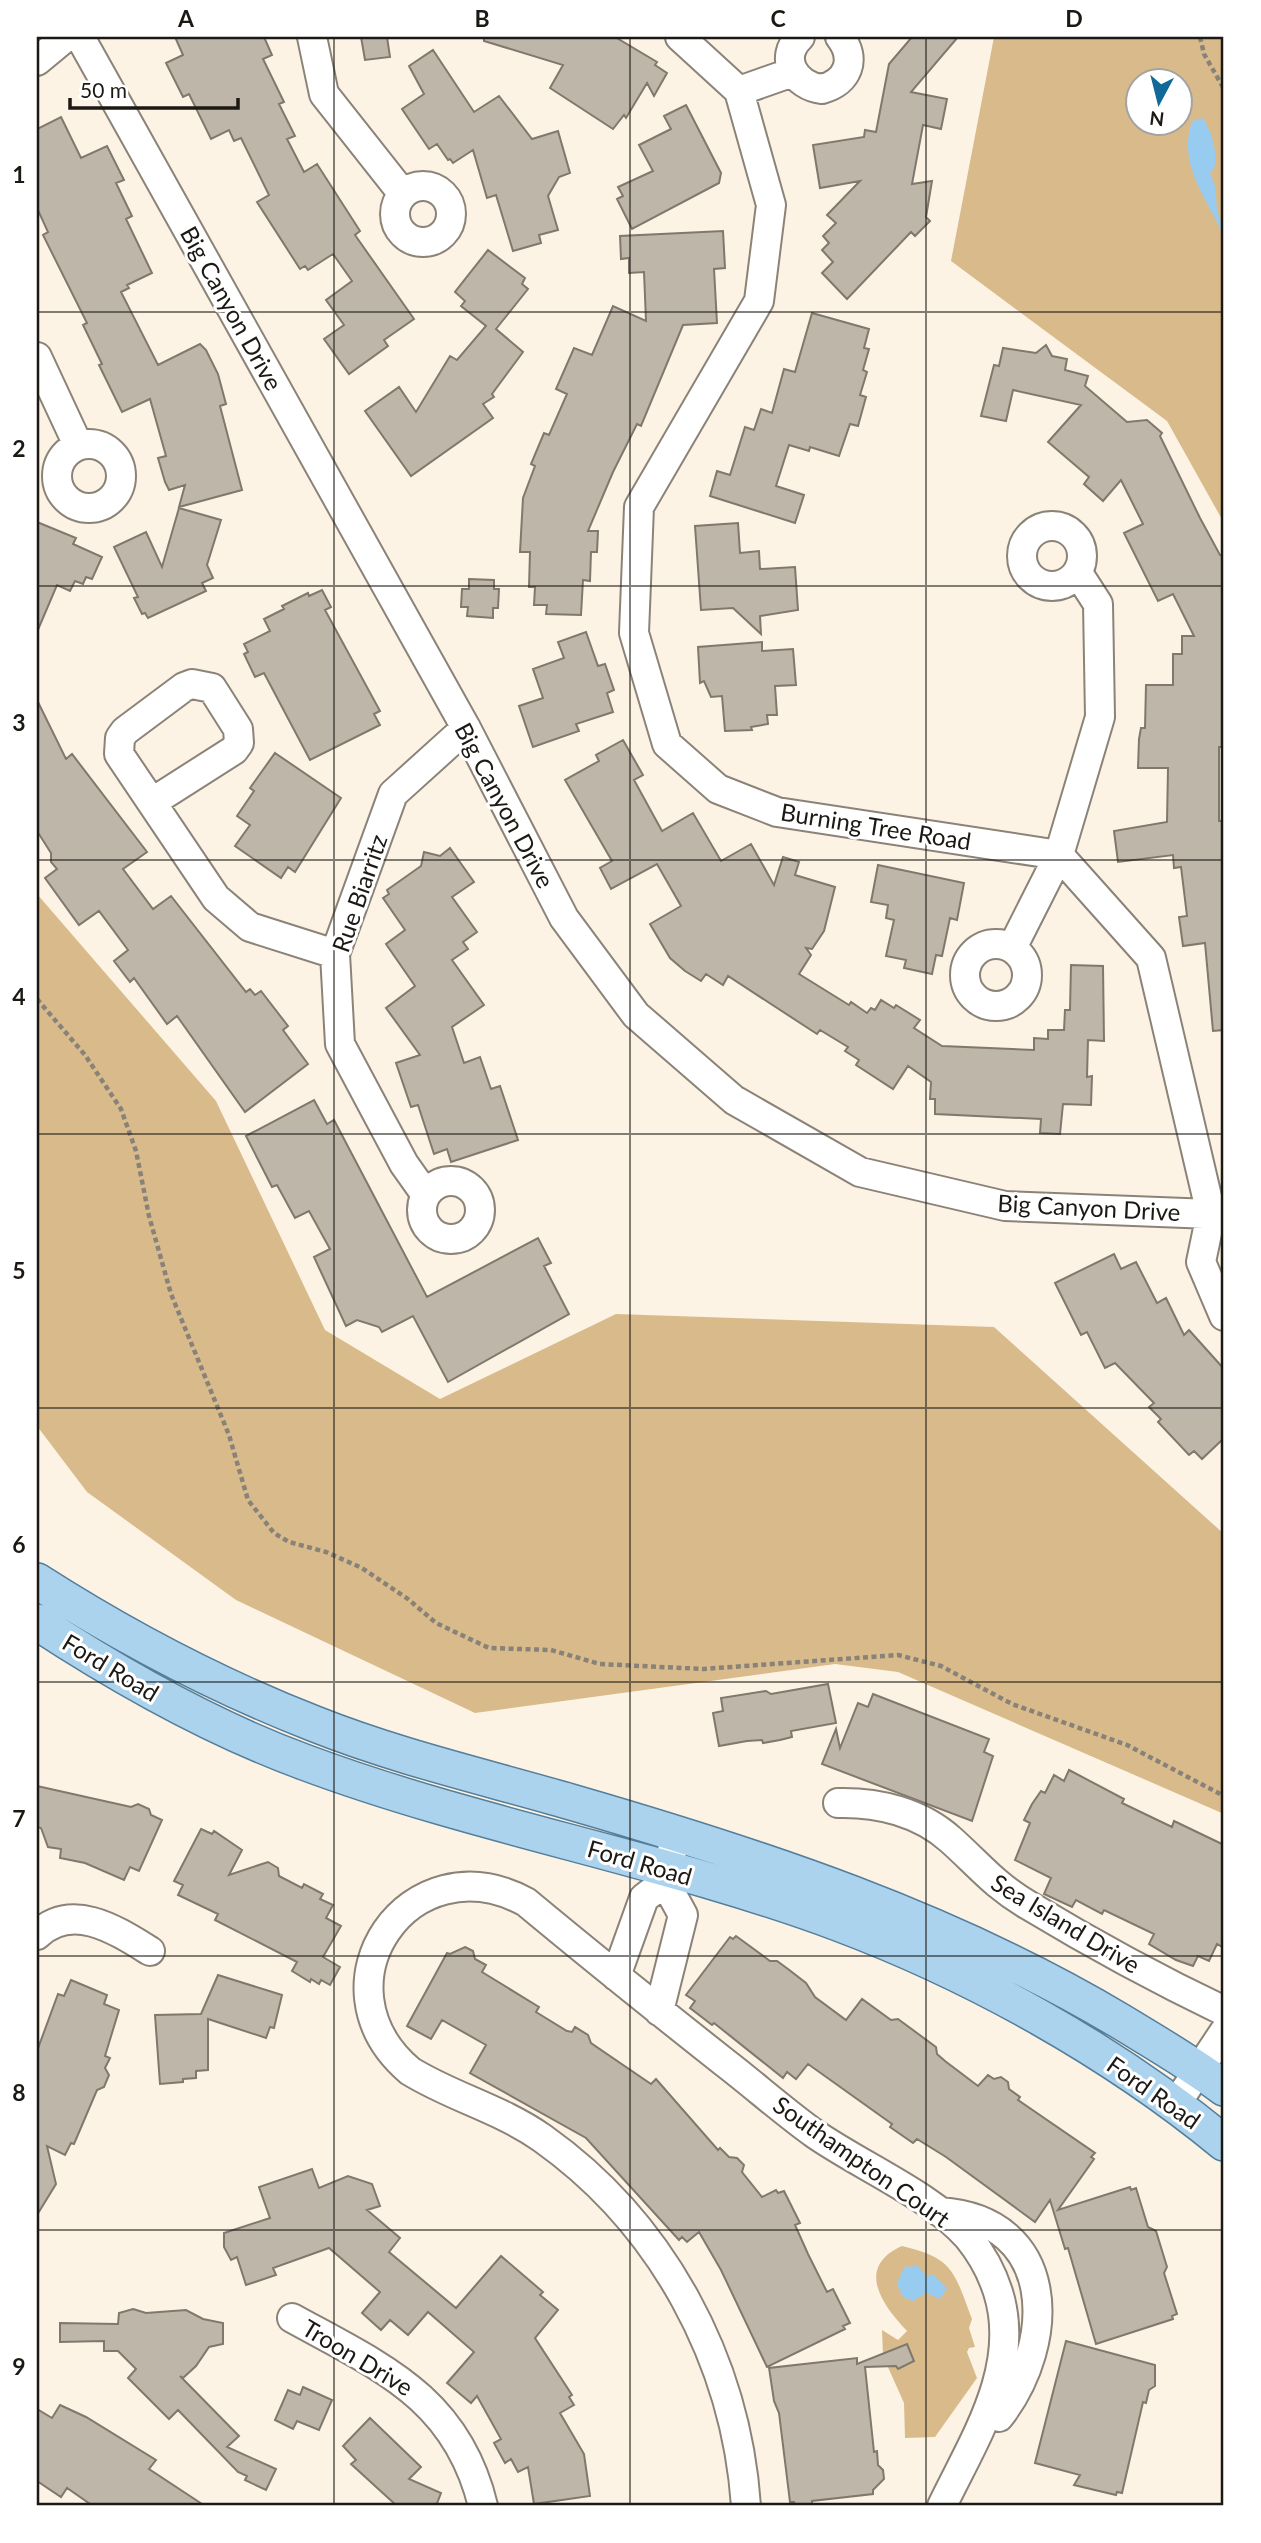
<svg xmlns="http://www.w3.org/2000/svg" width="1261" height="2543" viewBox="0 0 1261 2543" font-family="Lato,sans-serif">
  <rect width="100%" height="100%" fill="#fcf3e5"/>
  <!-- green -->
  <path fill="#d9bb8b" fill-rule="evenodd" d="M994,37H1224V523L1167,421L951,261ZM1138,80H1180V122H1138Z
    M37,894L216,1101L325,1330L440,1399L616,1314L994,1327L1224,1534V1814L898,1672L835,1664L475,1713L236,1600L87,1492L37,1426Z
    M902,2246C954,2258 954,2272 972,2319L969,2328L975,2347L969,2348L967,2352L977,2378L935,2437L905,2438L904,2403L883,2356L882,2330L898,2340L907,2331C882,2305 855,2267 902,2246Z"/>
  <!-- water -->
  <path fill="#97cbf0" d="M1203,118L1211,134L1215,151V165L1210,175C1218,186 1215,196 1217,209C1219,220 1224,225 1224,236C1207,198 1177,165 1192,121Z
    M918,2266L927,2277L932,2274L947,2288L940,2299L926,2293L913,2301L903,2297L897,2284L904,2267Z"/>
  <!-- building -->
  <path fill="#beb6a9" stroke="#80786c" stroke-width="2" d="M175,37H264L272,55L263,59L284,102L279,104L295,136L287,139L304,172L317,164L360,231L355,235L414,319L384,340L388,346L349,374L324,339L344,325L326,300L352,281L333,254L308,270L305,266L300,269L257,202L269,195L241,138L234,141L229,130L211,139L189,94L183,97L166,63L183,55Z
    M361,37H387L390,57L365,60Z
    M484,37H615L657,62L655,65L667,73L654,96L647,83L626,118L624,115L613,129L550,88L563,65L484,41Z
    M912,37H958L911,92L947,99L941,129L923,125L912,184L932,181L926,217L930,221L915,236L911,232L847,299L822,273L833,262L822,250L829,243L823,236L836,223L827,215L860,181L820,188L813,145L864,137L865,130L876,132L889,64Z
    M433,50L474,112L499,96L532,139L558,131L570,173L559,177L548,196L558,230L539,235L541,243L513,251L496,195L487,198L473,150L453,163L450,159L448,160L437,144L429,149L402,109L424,94L409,66Z
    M686,105L721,173L719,183L632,229L617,199L623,196L618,187L653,171L639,145L671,129L664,116Z
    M61,117L81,158L107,146L124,180L116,183L132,216L126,219L152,273L127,285L129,288L121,292L158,365L200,344L206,350L218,374L226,404L220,406L242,490L179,507L185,485L169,490L165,482L158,458L166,456L150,399L122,412L99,365L102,364L83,325L87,323L43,235L48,232L37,208V129Z
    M723,231L725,268L714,269L717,323L683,325L641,426L637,424L613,472L588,531H598L597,552H591L590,581L583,580L581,615L546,614L547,605H534L535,587H529L530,552H520L523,498L535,466L531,464L544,433L549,435L567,394L556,389L574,348L592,355L613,306L646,321L644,272L629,273V258L621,259L620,236Z
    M488,250L525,278L522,284L528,289L496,329L523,352L492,394L494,397L483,404L493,418L411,476L365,411L399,387L416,412L450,356L457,360L486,326L461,306L465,301L455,292Z
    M812,313L869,329L864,348L869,349L863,370L867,372L860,395L866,397L858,426L850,424L839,456L810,447L809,451L789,445L776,486L804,495L795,523L710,496L717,471L730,475L745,427L754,430L761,409L772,413L784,369L795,372Z
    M1046,345L1052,356L1067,359L1065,370L1088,376L1085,386L1127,422L1147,420L1162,433L1160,436L1200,518L1220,555L1224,556V747H1219V821H1224V1030L1213,1031L1205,943L1183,946L1179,917L1187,916L1181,867L1174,868L1173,855L1118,862L1114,831L1167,822L1168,768H1138L1139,739L1141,728H1145L1146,685H1173V654H1182V636H1194L1173,594L1158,601L1124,533L1143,524L1121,480L1103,501L1084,484L1089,477L1048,442L1081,405L1013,390L1006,421L981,416L994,365L999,366L1003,348L1036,353Z
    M179,508L221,520L207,565L213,578L202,583L206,591L148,618L145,613L142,614L134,598L138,597L114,547L146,532L162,567Z
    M37,522L76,538L73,544L102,557L92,579L86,577L83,584L75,581L70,591L57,585L37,632Z
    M738,523L740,553L759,551L760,569L795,567L798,610L760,616L761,634L733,608L701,610L695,526Z
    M469,579L494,580V589H499L498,608H493V618L467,616L468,607H461L462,589H469Z
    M322,590L331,607L325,610L380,711L374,714L380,725L310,760L264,673L255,677L244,654L248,652L244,644L270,631L264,619L284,609L282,606L308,593L309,596Z
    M586,632L598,666L605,664L614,690L607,693L613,712L576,724L579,731L533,747L519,706L543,698L533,669L564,658L558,642Z
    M762,642V651L793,649L796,685L775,686L777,715H767L768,724L751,727L752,730L725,731L722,696L711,697L704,681L700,683L698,647Z
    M37,700L66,759L72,754L147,852L123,869L153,909L171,896L246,992L250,989L255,995L261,991L288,1026L283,1030L308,1064L245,1112L177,1016L167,1024L134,978L130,982L114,961L128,950L99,911L79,925L45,878L57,869L51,862V853L37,831Z
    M623,740L643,775L634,780L662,831L693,813L721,861L751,844L774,885L783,857L799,862L795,875L835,887L824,931L812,949L806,948L811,955L799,974L849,1005L851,1002L867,1013L871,1008L875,1010L881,1000L894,1008L896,1005L920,1020L914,1028L942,1046L1034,1050V1038L1048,1039V1030H1064L1065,1010H1070L1071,965L1103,966L1104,1041L1088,1040L1087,1077L1092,1076L1091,1105L1063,1104L1060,1134L1040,1133L1041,1119L935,1114V1099H930L931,1082L908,1066L893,1089L856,1065L859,1060L845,1051L848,1047L820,1030L817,1034L728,976L723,985L706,974L701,981L685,971L670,958L650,924L681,906L657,864L611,889L600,868L612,861L565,780L599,761L596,755Z
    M275,753L341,798L295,872L288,867L281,878L235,846L250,825L237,816L254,791L250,788Z
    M450,848L474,882L452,897L477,932L463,942L468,949L452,960L484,1005L452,1027L464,1063L480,1057L491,1089L500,1086L518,1140L451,1162L447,1149L434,1154L418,1105L411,1107L396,1063L420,1055L386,1008L415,986L386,944L405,930L383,898L389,894L387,890L421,866L424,852L440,856Z
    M878,865L964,883L957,920L950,918L942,956L936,955L932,974L904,968L906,960L886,956L894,920L886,918L888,905L871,902Z
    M314,1100L327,1124L334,1120L427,1297L538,1238L551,1263L544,1266L569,1314L448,1382L413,1316L382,1332L379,1327L357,1320L346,1326L314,1257L330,1249L309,1211L295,1218L277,1185L272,1187L246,1136Z
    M1114,1254L1121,1269L1136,1262L1157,1303L1166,1298L1184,1335L1189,1330L1224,1369V1438L1202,1459L1194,1451L1189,1455L1158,1422L1161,1419L1149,1407L1154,1403L1115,1363L1105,1368L1087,1332L1081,1335L1055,1283Z
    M828,1684L836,1723L791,1731L792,1737L780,1740L763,1743L762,1740L747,1741L719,1746L713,1713L723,1711L721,1698L766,1691L771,1694Z
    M873,1694L989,1739L984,1752L993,1756L972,1821L822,1764L836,1729L840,1748L858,1703L868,1707Z
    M1069,1770L1124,1799L1122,1803L1172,1827L1174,1821L1224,1845V1948L1217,1944L1209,1961L1198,1956L1193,1966L1176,1960L1149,1944L1154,1934L1104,1910L1102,1914L1076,1900L1072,1907L1044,1894L1051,1878L1015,1860L1030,1823L1024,1820L1032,1804L1041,1791L1045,1793L1054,1775L1064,1781Z
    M37,1786L131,1807L138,1804L149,1809L151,1815L162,1820L139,1871L130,1867L124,1880L85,1863L60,1858L61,1849L48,1847L41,1828L37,1827Z
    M201,1829L212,1834L214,1831L242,1850L229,1875L268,1862L278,1868L279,1876L302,1888L304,1884L323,1894L320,1899L333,1905L326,1918L341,1926L323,1957L340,1967L330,1985L321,1980L319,1984L311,1979L310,1982L292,1971L297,1962L215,1920L218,1914L178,1895L183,1885L174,1881Z
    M736,1936L770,1961H777L788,1969L806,1983L815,1997L846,2020L862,1999L891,2020L898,2019L936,2047L937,2054L945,2061L978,2086L988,2075L994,2079L1001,2077L1008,2082L1009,2089L1020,2097L1018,2100L1095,2153L1091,2157L1094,2159L1058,2210L1130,2187L1131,2190L1136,2188L1148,2227L1156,2231L1167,2267L1164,2273L1177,2314L1172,2316L1173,2319L1096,2344L1068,2248L1065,2249L1050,2200L1035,2222L946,2157L917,2139L913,2143L890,2127L892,2124L808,2064L796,2079L787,2072L783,2078L714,2023L712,2025L690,2008L695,2001L686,1995L730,1937L733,1939Z
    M465,1947L473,1951L475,1959L486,1965L482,1972L539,2007L536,2012L567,2031L572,2032L575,2027L588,2035L591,2043L651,2084L656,2079L718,2150L720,2148L729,2157L737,2158L744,2165L742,2172L762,2197L776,2190L778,2193L784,2191L800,2223L795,2225L808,2254L827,2292L833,2289L850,2323L843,2326L845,2329L767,2367L721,2270L699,2232L687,2242L682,2237L679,2240L586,2138L470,2073L486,2045L442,2020L431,2039L407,2026L447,1953L450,1954Z
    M218,1975L282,1995L274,2028L270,2027L266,2038L208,2019V2070L196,2071V2078L183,2079V2082L160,2084L155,2015L201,2014Z
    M71,1980L107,1995L104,2004L119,2010L105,2056L110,2058L105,2068L109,2075L104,2087L97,2090L74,2144L71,2143L65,2155L47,2146L56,2184L37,2215V2051L58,1994L64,1996Z
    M312,2169L319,2188L348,2176L372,2184L380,2206L367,2210L400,2238L389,2252L456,2308L501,2256L543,2292L540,2295L558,2310L535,2338L572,2395L569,2397L574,2405L560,2413L584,2454L590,2496L534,2504L528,2467L518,2472L511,2459L505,2463L494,2443L501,2439L477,2396L471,2403L447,2383L474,2352L428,2312L408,2335L390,2320L381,2330L362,2313L380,2292L329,2248L273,2268L276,2275L246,2285L237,2257L231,2260L224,2247V2233L270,2218L259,2187Z
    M133,2309L146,2313L186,2310L203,2319L223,2323V2344L209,2347L196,2366L183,2378L180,2376L239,2436L227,2447L276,2469L266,2490L245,2480L247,2476L238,2472L178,2410L169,2419L128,2378L136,2369L118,2351H104V2341L60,2342V2323L118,2324L119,2313Z
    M1066,2341L1155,2365V2386L1149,2390L1146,2403L1143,2402L1122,2493L1117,2492L1116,2495L1074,2485L1080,2475L1035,2463Z
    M907,2344L914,2361L898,2369L896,2366L865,2367L874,2452L877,2451L878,2465L883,2470L884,2479L873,2490V2494L812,2501V2506H795L794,2502H790L779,2413L774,2401L769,2368L857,2358V2364Z
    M303,2387L332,2400L319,2430L297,2421L293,2429L275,2420L288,2390L300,2395Z
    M60,2405L86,2417L156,2460L149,2469L205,2506H93L67,2488L61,2497L37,2481V2409L52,2418Z
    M370,2418L421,2467L409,2479L441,2493L436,2506H397L351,2464L356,2460L343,2446Z"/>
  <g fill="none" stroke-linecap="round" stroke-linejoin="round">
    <!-- minor casing -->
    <g stroke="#8b8377" stroke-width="32">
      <path id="minor" d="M80,37L466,728L564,918L636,1015L734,1100L860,1172L1005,1206L1211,1214L1224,1217
        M312,37L324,94L403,194
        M680,37L739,91L771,205L759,301L639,507L634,633L667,744L718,789L777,812L1059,855L1151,958L1211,1214L1201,1262L1224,1316
        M800,37C778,58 795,86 822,89C848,82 857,59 840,37
        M37,61L66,37
        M739,91L793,72
        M395 214a28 28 0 1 1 56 0a28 28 0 1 1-56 0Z
        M37,357L78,445
        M57 476a32 32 0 1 1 64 0a32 32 0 1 1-64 0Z
        M1022 556a30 30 0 1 1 60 0a30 30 0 1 1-60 0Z
        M154,801L234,750L239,743L238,729L212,688L192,684L184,687L125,731L120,738L119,754L216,898L250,927L335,954
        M965 975a31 31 0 1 1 62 0a31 31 0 1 1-62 0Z
        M1012,948L1059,855L1100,717L1098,604L1078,573
        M422 1210a29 29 0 1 1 58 0a29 29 0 1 1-58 0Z
        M426,1195L404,1164L340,1044L335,954L393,794L466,728
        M838,1803C878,1802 920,1812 951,1840C979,1865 994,1885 1028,1905C1091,1943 1157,1979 1224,2011
        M37,1935C72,1901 116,1930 150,1951
        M616,1976L644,1898L665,1882
        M659,2011L683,1915L665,1882L676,1834
        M1176,2104L1224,2032
        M940,2212C1057,2220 1058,2341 999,2417
        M292,2318C381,2367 457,2398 483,2506
        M746,2506C736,2360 662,2223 542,2138C501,2109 452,2097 410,2071C309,1985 410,1839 526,1902C591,1956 657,2009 724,2062C754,2085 783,2111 815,2134C861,2166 932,2196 968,2237C981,2253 992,2273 998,2292C1022,2368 973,2441 942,2506"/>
    </g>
    <!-- major casing -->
    <g stroke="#557e9a" stroke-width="38">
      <path id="major" d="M37,1581C126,1638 215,1685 315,1724C398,1757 485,1777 571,1802C761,1857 949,1919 1120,2021C1156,2043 1191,2063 1224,2088
        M37,1622C121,1677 209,1727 304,1762C478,1827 663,1858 838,1923C974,1974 1112,2051 1224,2143"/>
    </g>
    <!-- path -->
    <path stroke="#888279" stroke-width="4.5" stroke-dasharray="5 3.5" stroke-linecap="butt" d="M1200,37L1204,54L1224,89
      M37,999L85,1055L121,1109L136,1151L149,1216L171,1294L229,1435L248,1500L274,1533L289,1542L326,1552L362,1568L408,1599L436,1623L489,1648L551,1650L600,1664L703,1669L898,1655L941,1666L1012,1704L1127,1745L1224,1796"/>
    <!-- minor -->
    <use href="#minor" stroke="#fff" stroke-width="28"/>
    <!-- major -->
    <use href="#major" stroke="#acd3ee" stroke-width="35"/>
  </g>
  <!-- grid -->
  <path fill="none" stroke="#1c1914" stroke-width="2" stroke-opacity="0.55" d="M334,37V2506M630,37V2506M926,37V2506M37,312H1224M37,586H1224M37,860H1224M37,1134H1224M37,1408H1224M37,1682H1224M37,1956H1224M37,2230H1224"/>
  <g text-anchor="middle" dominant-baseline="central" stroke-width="6" stroke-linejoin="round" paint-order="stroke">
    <!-- street labels -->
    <g font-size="24" fill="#1c1914" stroke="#fff">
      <text transform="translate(232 308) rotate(61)">Big Canyon Drive</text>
      <text transform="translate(505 805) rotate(62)">Big Canyon Drive</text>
      <text transform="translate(876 826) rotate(9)">Burning Tree Road</text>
      <text transform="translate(359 893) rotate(-71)">Rue Biarritz</text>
      <text transform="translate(1089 1207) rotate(3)">Big Canyon Drive</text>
      <text transform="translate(111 1667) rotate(31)">Ford Road</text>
      <text transform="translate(640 1862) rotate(16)">Ford Road</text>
      <text transform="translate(1066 1923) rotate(31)">Sea Island Drive</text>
      <text transform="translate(1154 2092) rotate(35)">Ford Road</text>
      <text transform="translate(862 2161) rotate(35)">Southampton Court</text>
      <text transform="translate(358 2357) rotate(31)">Troon Drive</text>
    </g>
  </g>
  <!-- border -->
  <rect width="1261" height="2543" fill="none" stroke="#ffffff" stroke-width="77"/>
  <!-- north arrow -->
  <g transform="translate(1159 102) rotate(187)"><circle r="33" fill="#ffffff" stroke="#a4a3a1" stroke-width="2"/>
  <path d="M0-5L12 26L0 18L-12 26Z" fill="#106999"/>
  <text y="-10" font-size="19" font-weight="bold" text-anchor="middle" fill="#1c1914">N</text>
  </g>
  <!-- scale -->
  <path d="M70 98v10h168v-10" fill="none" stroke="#1c1914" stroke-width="3.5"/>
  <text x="80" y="98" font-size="21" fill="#1c1914" stroke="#ffffff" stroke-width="5" paint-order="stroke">50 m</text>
  <rect x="38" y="38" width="1184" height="2466" fill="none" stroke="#1c1914" stroke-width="2.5"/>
  <g font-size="23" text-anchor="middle" font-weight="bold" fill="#1c1914">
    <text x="186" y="27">A</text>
    <text x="482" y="27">B</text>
    <text x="778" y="27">C</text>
    <text x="1074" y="27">D</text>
    <text x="19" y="183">1</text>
    <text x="19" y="457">2</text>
    <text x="19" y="731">3</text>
    <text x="19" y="1005">4</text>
    <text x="19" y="1279">5</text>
    <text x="19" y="1553">6</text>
    <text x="19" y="1827">7</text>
    <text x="19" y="2101">8</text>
    <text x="19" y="2375">9</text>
  </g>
</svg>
